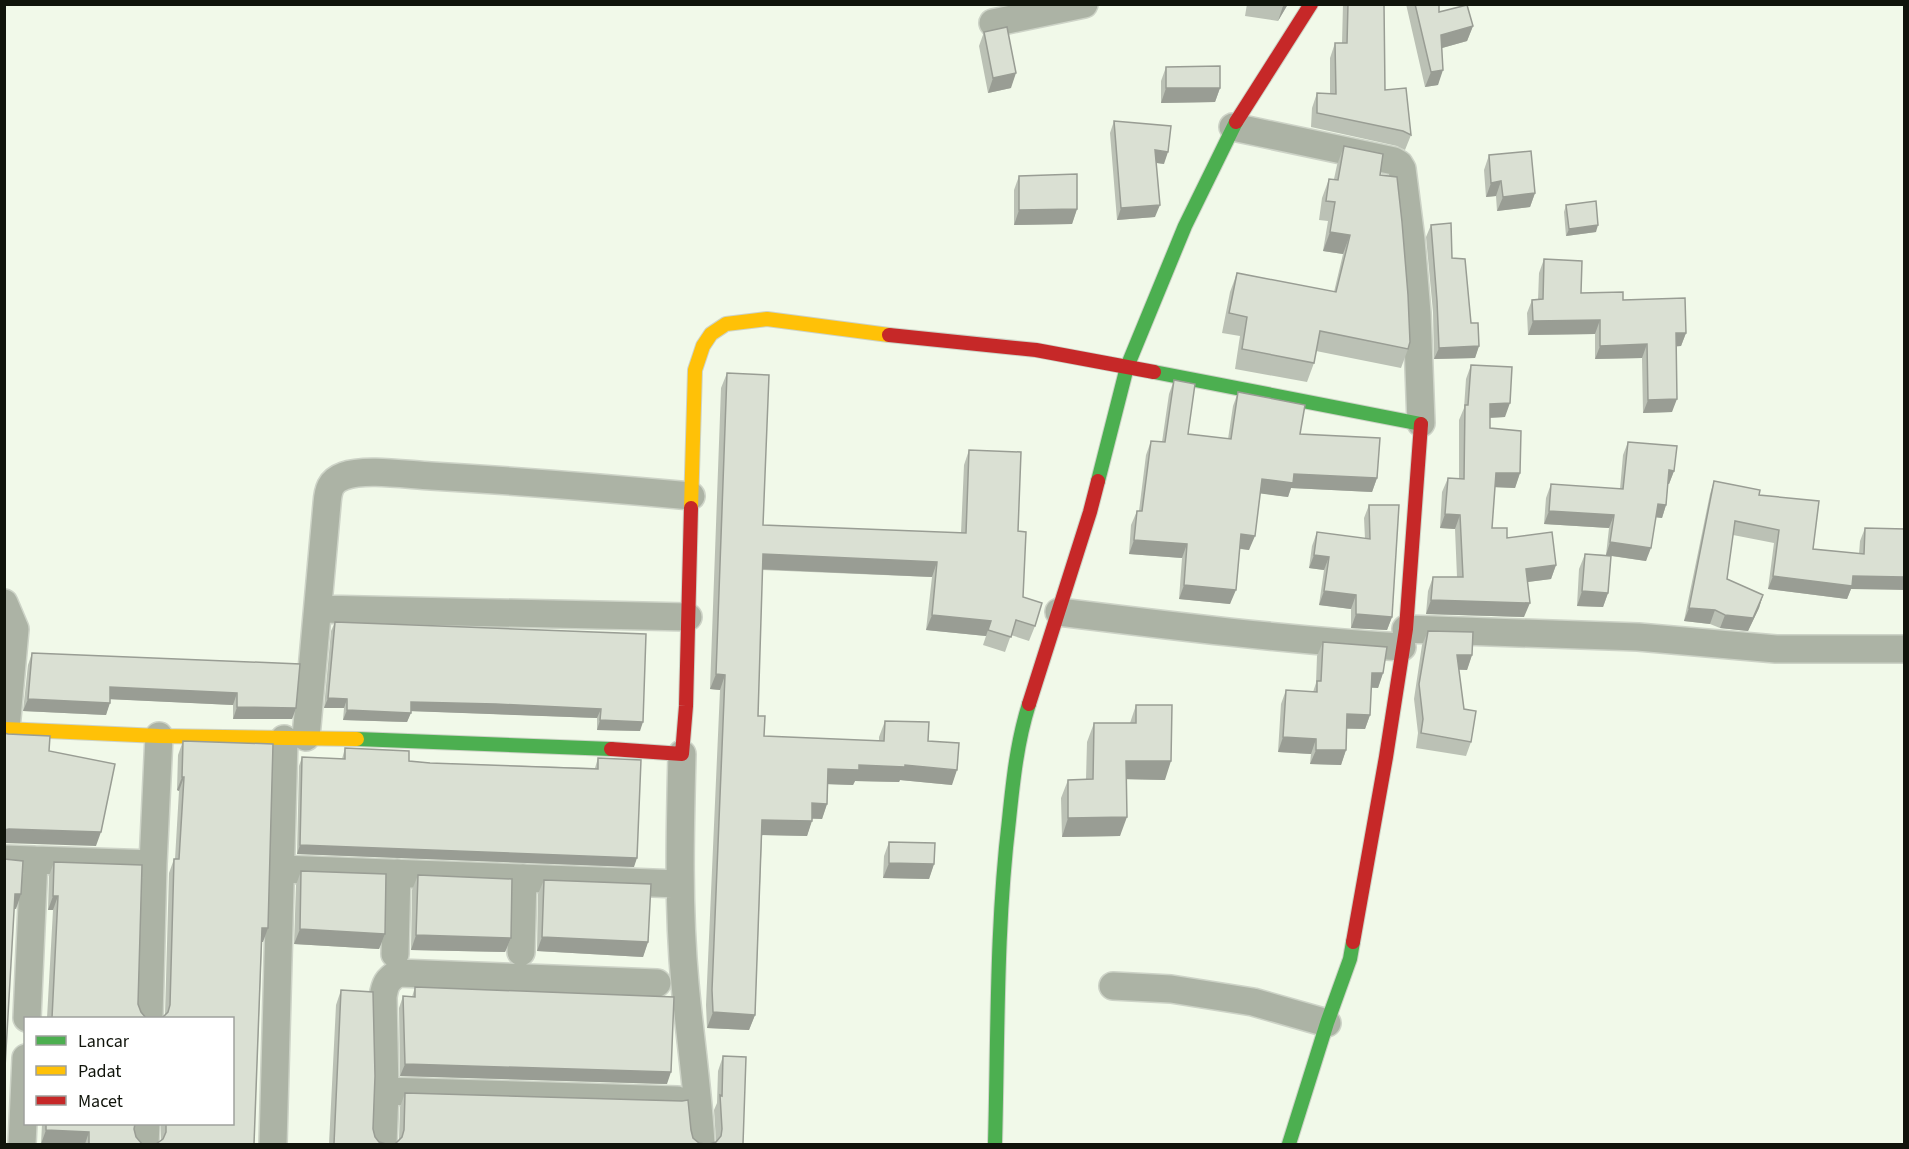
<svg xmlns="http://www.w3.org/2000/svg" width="1909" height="1149" viewBox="0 0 1909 1149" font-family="'Source Sans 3',sans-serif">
  <rect width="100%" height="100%" fill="#f1f9e9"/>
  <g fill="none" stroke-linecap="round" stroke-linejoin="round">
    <!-- street casing -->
    <g stroke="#cdd3c7" stroke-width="30">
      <path id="street" d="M993,23L1084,4
        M1233,127L1394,161L1399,164L1402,169L1411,240L1417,313L1421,423
        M4,603L15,629L6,729
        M319,609L688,617
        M1059,612C1173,626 1287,640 1402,647
        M1406,629L1638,637L1776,649H1904
        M306,737L327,504C328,490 330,481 344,476C365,468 409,475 431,476C518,481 605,488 691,496
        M682,754C680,831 678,908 685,984C690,1038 698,1091 701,1144
        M4,859L153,864
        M281,869L679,884
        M521,952L523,878
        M395,954L397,873
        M1113,986L1171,989L1253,1002L1327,1023
        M27,1018L34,860
        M149,1018L153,864L159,736
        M385,1091L677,1100
        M22,1144L26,1058
        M145,1144L146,1124
        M273,1144L284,739
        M383,1144L385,1091L383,997C385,984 387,980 398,973L657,983"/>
    </g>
    <!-- fast casing -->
    <g stroke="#cdd3c7" stroke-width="16">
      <path id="fast" d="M1154,372L1421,424
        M1098,481L1127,367L1185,226L1236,122
        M357,739L611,749
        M995,1144C998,1036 996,928 1009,820C1013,781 1017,742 1029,704
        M1289,1144L1327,1023L1350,959L1353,942"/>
    </g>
    <!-- slow casing -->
    <g stroke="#cdd3c7" stroke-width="16">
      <path id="slow" d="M691,508L695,370L703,346L711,334L726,324L767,319L889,335
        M4,729L159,736L357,739"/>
    </g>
    <!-- jam casing -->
    <g stroke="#cdd3c7" stroke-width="16">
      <path id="jam" d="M1236,122L1311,4
        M889,335L1036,350L1154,372
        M1029,704L1090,512L1098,481
        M611,749L682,754L686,706L691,508
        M1353,942L1386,757L1406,629L1421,424"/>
    </g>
    <!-- street -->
    <use href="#street" stroke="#acb3a5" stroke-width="27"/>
    <!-- fast -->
    <use href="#fast" stroke="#4caf50" stroke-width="14"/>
    <!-- slow -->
    <use href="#slow" stroke="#ffc107" stroke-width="14"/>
    <!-- jam -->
    <use href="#jam" stroke="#c62828" stroke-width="14"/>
  </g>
  <!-- wall -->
  <path fill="#bbc1b5" d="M1247,4H1288L1278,21L1245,16Z
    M1343,4H1384L1385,90L1411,135L1405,150L1397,146L1311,127L1312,108L1317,93L1330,94V58L1335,43H1342Z
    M1406,4H1439V12L1473,26L1467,41L1442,48L1438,85L1425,87Z
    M984,32L1011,88L988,93L979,46Z
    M1166,67L1220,88L1215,102L1161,103V81Z
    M1114,121L1164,164L1156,163L1155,217L1117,220L1110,133Z
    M1344,146L1380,175L1408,349L1401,368L1316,351L1314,363L1307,382L1235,369L1240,336L1222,333L1230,292L1237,273L1334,292L1343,254L1323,251L1328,221L1319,220L1322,198L1329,179H1334L1337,165Z
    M1489,155L1535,193L1530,207L1497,211L1496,196L1486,197L1484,170Z
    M1019,176L1077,209L1072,224L1014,225V190Z
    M1566,205L1596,232L1566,236L1564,212Z
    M1431,225L1452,258L1471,323L1479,346L1475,358L1434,359L1433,312L1426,237Z
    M1544,259L1581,293L1623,300L1686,333L1681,346H1676L1672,412L1643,413L1642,358L1595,359V334L1528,335L1527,313L1532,300H1538L1539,273Z
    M1471,365L1505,417L1490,418V428L1520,473L1515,488L1495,487L1492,528L1556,565L1551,579L1527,582L1524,617L1426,614L1428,591L1433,577H1457L1455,529L1440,528L1442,492L1448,478H1459V420L1464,408L1466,379Z
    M727,373L763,525L961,533L964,465L969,450L1018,531L1023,597L1035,626L1029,641L1011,635L1005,652L983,645L986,636L926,630L932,577L762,570L758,716L764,736L879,741V737L885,721L928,741L952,785L900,780L899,782L855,781L853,785L828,784L827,804L822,819H812L807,836L762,835L755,1015L749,1030L707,1028L706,1005L720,690L710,689L721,388Z
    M1174,380L1188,434L1228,439L1233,406L1238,392L1300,434L1377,478L1372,492L1291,488L1288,497L1260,493L1249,550L1240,549L1230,604L1179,599L1182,558L1129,554L1131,525L1137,511H1139L1146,455L1151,441L1162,442L1169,394Z
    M1628,442L1674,471L1669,484H1668L1666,505L1662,518L1656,517L1646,561L1611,556L1608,593L1603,607L1577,606L1579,569L1585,554L1606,555L1609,528L1544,524L1546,498L1551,484L1620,489L1623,455Z
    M1714,481L1759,495L1813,549L1859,554L1860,541L1865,528L1905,529L1851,589L1847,599L1768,589L1774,543L1733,535L1727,579L1763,595L1759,608L1748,631L1720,628L1710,624L1684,621L1710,494Z
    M1369,505L1392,617L1387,630L1351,628V609L1319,605L1324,570L1309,568L1312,546L1317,532L1365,539L1364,518Z
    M335,622L646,634L640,731L597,730V718L493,714L411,711L407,722L343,720L344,708H324L331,631Z
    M1428,631L1472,655L1467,670H1459L1464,709L1471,742L1466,756L1416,748L1418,733L1414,699L1422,645Z
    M1323,642L1383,673L1378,688H1371L1370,715L1365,729H1347L1346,750L1341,765L1310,764L1311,754L1278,752L1281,704L1286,690L1313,692L1316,683L1317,656Z
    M32,653L300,664L296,708L292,719H233V705L110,699L106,715L23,711L28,665Z
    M1136,705L1165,780L1126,779L1120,836L1062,837L1061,798L1068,780L1086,779L1087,742L1094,723H1130Z
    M183,741L263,942H262L254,1144L161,1141V1124H232L162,1018L165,1015L169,873L174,859H175L179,791L177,790L178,755Z
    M345,748L409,761L430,763L595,768L598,758L634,867L297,854L299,766L302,757L342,759Z
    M889,842L934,864L929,879L883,878L884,856Z
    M54,862L138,1004L141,1012L146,1018H149H47L53,910H48L49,876Z
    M301,871L385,934L379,949L294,944L296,885Z
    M418,875L511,938L505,952L411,950L412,890Z
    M544,880L648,942L643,957L537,951L538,894Z
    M415,987L667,1084L400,1076L399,1008L403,996L412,997Z
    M341,990L375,1137L379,1142L386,1144H329L336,1005Z
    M723,1056L743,1144L716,1142V1141L714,1110L717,1103L718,1071Z
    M405,1093L691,1130L693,1138L699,1143L395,1144L399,1140L400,1107Z
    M42,1124H135L134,1129L136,1137L142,1144H145H41Z"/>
  <!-- shaded-wall -->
  <path fill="#999d94" d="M1284,4H1288L1278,21L1283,6Z
    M1473,26L1467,41L1435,50L1441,35Z
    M1443,70L1438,85L1425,87L1431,72Z
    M1016,73L1011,88L988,93L993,78Z
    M1166,88H1220L1215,102L1161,103Z
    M1155,150L1168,152L1164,164L1151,162Z
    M1501,181L1496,196L1486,197L1491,183Z
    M1535,193L1530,207L1497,211L1503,197Z
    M1160,205L1155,217L1117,220L1121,208Z
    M1077,209L1072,224L1014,225L1019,210Z
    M1598,225L1596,232L1566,236L1569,229Z
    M1330,232L1350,235L1343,254L1323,251Z
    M1600,320L1595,334L1528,335L1533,321Z
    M1676,333H1686L1681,346L1671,347Z
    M1647,344L1642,358L1595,359L1600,346Z
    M1479,346L1475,358L1434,359L1439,348Z
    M1677,399L1672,412L1643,413L1648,400Z
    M1510,403L1505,417L1485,418L1490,404Z
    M1669,470L1674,471L1669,484L1664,483Z
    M1496,473H1520L1515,488L1491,487Z
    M1294,474L1377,478L1372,492L1291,488L1288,497L1257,493L1262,479Z
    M1658,504L1666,505L1662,518L1653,517Z
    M1549,511L1614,515L1609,528L1544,524Z
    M1445,514L1460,515L1455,529L1440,528Z
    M1241,534L1255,536L1249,550L1236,548Z
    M1134,540L1187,544L1182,558L1129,554Z
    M1610,542L1651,548L1646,561L1606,555Z
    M763,554L937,562L932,577L757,569Z
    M1314,555L1329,557L1324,570L1309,568Z
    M1556,565L1551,579L1521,583L1526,569Z
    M1773,576H1853L1905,577V590L1851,589L1847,599L1768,589Z
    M1184,585L1236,590L1230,604L1179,599Z
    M1324,591L1356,595L1351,609L1319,605Z
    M1582,591L1608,593L1603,607L1577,606Z
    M1763,595L1759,608L1748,631L1720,628L1725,615Z
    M1431,600L1530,603L1524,617L1426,614Z
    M1689,608L1715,610L1710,624L1684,621Z
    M1356,614L1392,617L1387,630L1351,628Z
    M932,615L991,621L986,636L926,630Z
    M1457,655H1472L1467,670L1452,669Z
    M1372,673H1383L1378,688L1367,687Z
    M716,674L725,675L720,690L710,689Z
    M110,687L237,693L233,705L106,699Z
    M328,698L347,699L344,708H324Z
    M28,699L110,703L106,715L23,711Z
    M411,702L496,704L601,709L597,718L408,711Z
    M237,707L296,708L292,719H233Z
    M347,710L411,713L407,722L343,720Z
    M1347,714L1370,715L1365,729L1341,728Z
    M600,720L643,722L640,731L597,730Z
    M1283,737L1316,739L1311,754L1278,752Z
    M1316,750H1346L1341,765L1310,764Z
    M1126,761H1171L1165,780L1119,779Z
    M859,765H905L957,770L952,785L900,780L899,782L855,781L853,785L823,784L828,769Z
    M182,777H184L179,791L177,790Z
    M812,803L827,804L822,819L807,818Z
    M1127,817L1120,836L1062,837L1068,818Z
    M762,820L812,821L807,836L757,835Z
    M9,829L101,832L96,846L4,843V830Z
    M300,845L637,858L634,867L297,854Z
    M889,863L934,864L929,879L883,878Z
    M15,894H21L16,909L9,908Z
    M53,896H58L53,910H48Z
    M262,928H268L263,942H257Z
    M300,929L385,934L379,949L294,944Z
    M416,935L511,938L505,952L411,950Z
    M542,937L648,942L643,957L537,951Z
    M713,1012L755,1015L749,1030L707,1028Z
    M405,1064L671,1072L667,1084L400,1076Z
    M46,1130L89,1132L85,1144H41Z"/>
  <!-- building -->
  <path fill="#dae0d3" stroke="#999d94" stroke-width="1.5" d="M1348,4H1384L1385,90L1406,88L1411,135L1403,131L1317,113V93L1336,94L1335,43H1347Z
    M1415,4H1439V12L1467,5L1473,26L1441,35L1443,70L1431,72Z
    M1007,27L1016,73L993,78L984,32Z
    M1220,66V88H1166V67Z
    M1114,121L1171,126L1168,152L1155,150L1160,205L1121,208Z
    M1344,146L1383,154L1380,175L1397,177L1402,222L1408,295L1410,342L1408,349L1320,331L1314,363L1242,349L1247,317L1229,313L1237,273L1336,292L1350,235L1330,232L1335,202L1326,201L1329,179L1338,180Z
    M1531,151L1535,193L1503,197L1501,181L1491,183L1489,155Z
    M1077,174V209L1019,210V176Z
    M1596,201L1598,225L1569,229L1566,205Z
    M1451,223L1452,258L1465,259L1471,323H1478L1479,346L1439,348L1437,301L1431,225Z
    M1544,259L1582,261L1581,293L1623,292V300L1685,298L1686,333H1676L1677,399L1648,400L1647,344L1600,346V320L1533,321L1532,300L1543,299Z
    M1471,365L1512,367L1510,403L1490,404V428L1521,431L1520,473H1496L1492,528H1507V538L1552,532L1556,565L1526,569L1530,603L1431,600L1433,577H1463L1460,515L1445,514L1448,478L1464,479L1465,405H1468Z
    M727,373L769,375L763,525L966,533L969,450L1021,452L1018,531L1026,532L1023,597L1042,603L1035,626L1016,620L1011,637L988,630L991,621L932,615L937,562L763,554L758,716H765L764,736L884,741L885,721L929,722L928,741L959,743L957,770L905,765V767L859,765V770L828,769L827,804L812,803V821L762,820L755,1015L713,1012L712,990L725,675L716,674Z
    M1174,380L1195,384L1188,434L1231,439L1238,392L1305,405L1300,434L1380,438L1377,478L1294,474L1293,483L1262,479L1255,536L1241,534L1236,590L1184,585L1187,544L1134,540L1137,511H1142L1151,441L1165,442Z
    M1628,442L1677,446L1674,471L1669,470L1666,505L1658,504L1651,548L1610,542L1614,515L1549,511L1551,484L1623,489Z
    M1714,481L1760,490L1759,495L1819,501L1813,549L1864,554L1865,528L1905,529V577L1853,576L1852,586L1773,576L1779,530L1735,521L1727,579L1763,595L1753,618L1725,615L1715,610L1689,608Z
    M1369,505H1399L1392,617L1356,614V595L1324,591L1329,557L1314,555L1317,532L1370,539Z
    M1585,554L1611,556L1608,593L1582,591Z
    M335,622L646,634L643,722L600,720L601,709L496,704L411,702V713L347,710V699L328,698Z
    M1428,631L1473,632L1472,655H1457L1464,709L1476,711L1471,742L1421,733L1423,719L1419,684Z
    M1323,642L1387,647L1383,673H1372L1370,715L1347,714L1346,750H1316V739L1283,737L1286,690L1317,692V681H1321Z
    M32,653L300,664L296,708L237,707V693L110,687V703L28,699Z
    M1136,705H1172L1171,761H1126L1127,817L1068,818V780L1093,779L1094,723H1136Z
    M4,733L8,734L50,736L49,751L115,764L101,832L9,829L4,830Z
    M183,741L273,744L268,928H262L254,1144H156L163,1139L166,1132V1124H232V1018H159H162L168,1012L170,1005L174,859H179L184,777H182Z
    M345,748L409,751V761L430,763L598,769V758L641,760L637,858L300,845L302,757L345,759Z
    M889,842L935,843L934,864L889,863Z
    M4,859L23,861L21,894H15L4,1085Z
    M54,862L142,865L138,1004L141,1012L146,1018H149H52L58,896H53Z
    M301,871L386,874L385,934L300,929Z
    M418,875L512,879L511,938L416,935Z
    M544,880L651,884L648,942L542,937Z
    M415,987L674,997L671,1072L405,1064L403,996L415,997Z
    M341,990L373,992L375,1076L373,1129L375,1137L379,1142L386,1144H334Z
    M723,1056L746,1057L743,1144H709L716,1142L721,1136L722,1129L720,1095L722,1096Z
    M405,1093L682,1101L688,1100L691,1130L693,1138L699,1143L705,1144H390H395L402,1137L404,1130Z
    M46,1124H135L134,1129L136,1137L142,1144H145H89V1132L46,1130Z"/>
  <!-- border -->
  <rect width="1909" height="1149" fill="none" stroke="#10140b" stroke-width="12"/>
  <!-- legend -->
  <rect x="24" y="1017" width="210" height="108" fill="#ffffff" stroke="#9fa19d" stroke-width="1.5"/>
  <rect x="36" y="1036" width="30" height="9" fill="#4caf50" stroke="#9fa19d" stroke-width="1.5"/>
  <text x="78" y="1047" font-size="18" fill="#10140b">Lancar</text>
  <rect x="36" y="1066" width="30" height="9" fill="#ffc107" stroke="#9fa19d" stroke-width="1.5"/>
  <text x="78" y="1077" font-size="18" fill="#10140b">Padat</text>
  <rect x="36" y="1096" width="30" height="9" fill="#c62828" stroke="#9fa19d" stroke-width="1.5"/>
  <text x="78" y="1107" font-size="18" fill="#10140b">Macet</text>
</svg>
